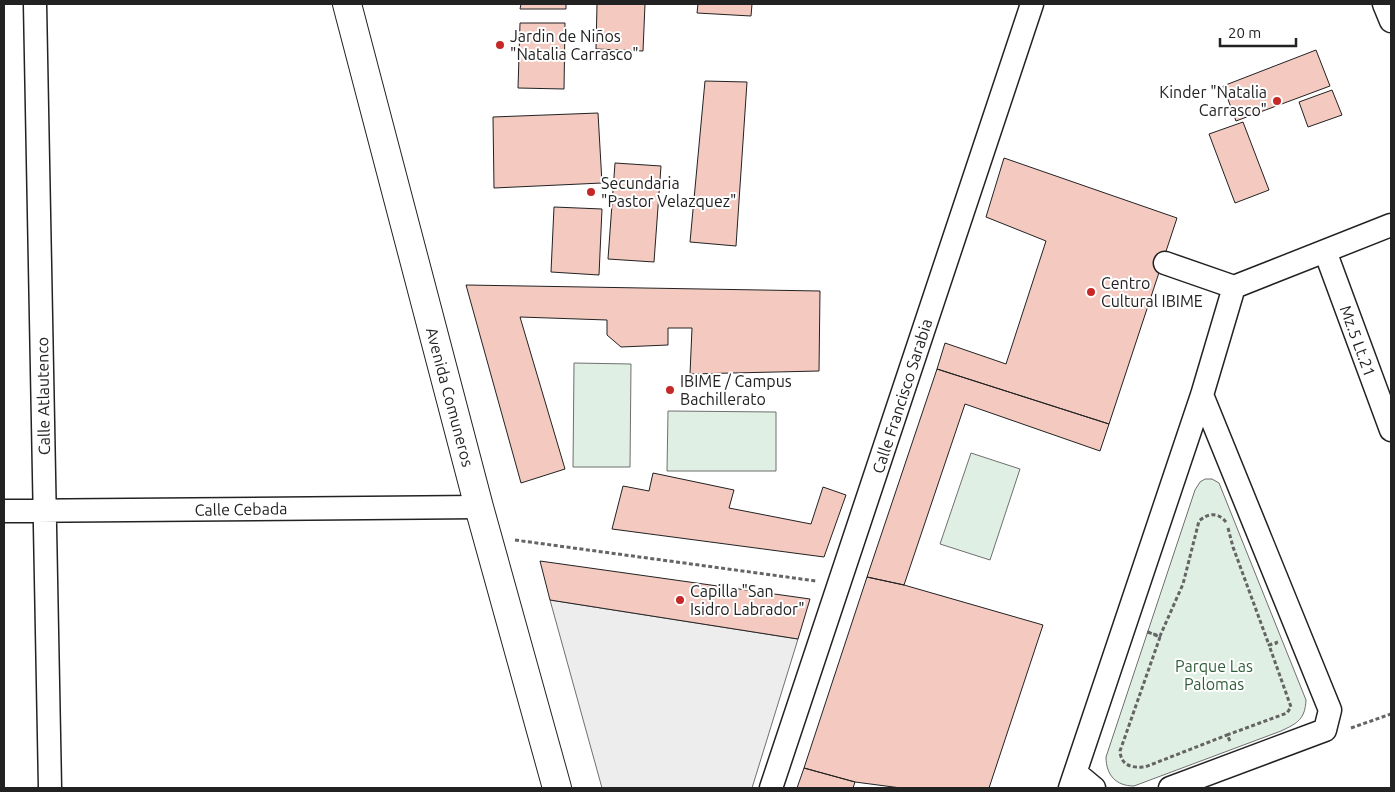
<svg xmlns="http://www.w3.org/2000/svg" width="1395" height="792" viewBox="0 0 1395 792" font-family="Ubuntu,sans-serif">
  <rect width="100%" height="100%" fill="#fff"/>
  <!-- green -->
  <path fill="#e0efe3" stroke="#6f6f6f" d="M574,363L631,364L630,467H573Z
    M668,411L776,412V471H667Z
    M971,453L1020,469L990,560L940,544Z
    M1205,479H1212L1219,483L1306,700C1305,719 1298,723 1281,731L1134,786C1116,786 1106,775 1106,757L1195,490L1200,482Z"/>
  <!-- parking -->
  <path fill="#ededed" stroke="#6f6f6f" d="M550,600L798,639L752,788H602Z"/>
  <!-- building -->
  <path fill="#f3c9c0" stroke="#222" d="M521,4H566V9H520Z
    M597,4H645L643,51L596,49Z
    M698,4H752L751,16L697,13Z
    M520,23H565L564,89L518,88Z
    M1316,50L1330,86L1236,121L1223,86Z
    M705,81L747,82L736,246L690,242Z
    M1332,90L1342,115L1308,127L1299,102Z
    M598,113L602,183L494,188L493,117Z
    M1243,122L1269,190L1235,203L1209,134Z
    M1004,158L1177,218L1109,424L937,369L945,343L1006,364L1046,241L986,217Z
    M615,163L661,166L654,262L608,259Z
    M554,207L602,209L599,275L551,272Z
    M466,285L820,291L819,371L690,374L692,328H668V345L621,347L607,335V320L520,317L565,469L521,483Z
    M937,369L1109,424L1100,451L965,404L904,585L867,577Z
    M653,473L734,490L729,508L811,524L823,487L846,495L824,557L612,529L623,486L649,491Z
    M540,561L810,599L798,639L550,600Z
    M867,577L904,585L1043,625L989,788H901L855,782L804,768Z
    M804,768L855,782L853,788H797Z"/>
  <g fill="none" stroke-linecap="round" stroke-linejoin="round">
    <!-- street casing -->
    <g stroke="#222" stroke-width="25">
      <path id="street" d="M35,4L50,788
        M1384,4L1391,21
        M1325,251L1391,430
        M1165,263L1234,287L1391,225
        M4,511L479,507
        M1076,773L1094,788
        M771,788L1032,4
        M1070,788L1202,395L1234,287
        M1170,788L1325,730L1330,710L1202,395"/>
    </g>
    <!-- secondary casing -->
    <g stroke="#222" stroke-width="30">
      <path id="secondary" d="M347,4L479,507L557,788"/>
    </g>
    <!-- path -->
    <path stroke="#646464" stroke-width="3" stroke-dasharray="4 2.5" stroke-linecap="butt" d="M1228,528L1233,547L1269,645L1278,642
      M515,540L816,581
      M1147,632L1160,636L1183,584L1199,521C1208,513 1218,512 1226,522
      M1148,632L1160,637L1120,751C1121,766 1132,768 1145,767L1227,735
      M1351,728L1391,714
      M1230,741L1227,735L1287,713L1291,707L1269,645L1277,643"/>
    <!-- street -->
    <use href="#street" stroke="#fff" stroke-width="22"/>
    <!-- secondary -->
    <use href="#secondary" stroke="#fff" stroke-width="28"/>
  </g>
  <!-- markers -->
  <g fill="#c62828" stroke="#fff" stroke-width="2">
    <circle cx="500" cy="45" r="5"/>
    <circle cx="1277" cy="101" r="5"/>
    <circle cx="591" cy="192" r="5"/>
    <circle cx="1091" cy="292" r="5"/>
    <circle cx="670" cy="390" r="5"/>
    <circle cx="680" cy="600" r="5"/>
  </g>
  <g text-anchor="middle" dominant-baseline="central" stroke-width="4" stroke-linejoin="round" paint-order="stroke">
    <!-- poi labels -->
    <g font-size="16" fill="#222" stroke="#fff" text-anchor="start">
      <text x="510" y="36">Jardin de Niños<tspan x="510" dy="18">"Natalia Carrasco"</tspan></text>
      <text x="1267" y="92" text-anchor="end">Kinder "Natalia<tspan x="1267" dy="18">Carrasco"</tspan></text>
      <text x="601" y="183">Secundaria<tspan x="601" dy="18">"Pastor Velazquez"</tspan></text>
      <text x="1101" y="283">Centro<tspan x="1101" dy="18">Cultural IBIME</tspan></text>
      <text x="680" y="381">IBIME / Campus<tspan x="680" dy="18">Bachillerato</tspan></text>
      <text x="690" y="591">Capilla "San<tspan x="690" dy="18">Isidro Labrador"</tspan></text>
    </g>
    <!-- street labels -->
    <g font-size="16" fill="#222" stroke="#fff">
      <text transform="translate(1358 341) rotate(70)">Mz.5 Lt.21</text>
      <text transform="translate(43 396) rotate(-91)">Calle Atlautenco</text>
      <text transform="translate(902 396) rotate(-72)">Calle Francisco Sarabia</text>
      <text transform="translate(450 397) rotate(75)">Avenida Comuneros</text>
      <text transform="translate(241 509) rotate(-1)">Calle Cebada</text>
    </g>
    <!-- park labels -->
    <g font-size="16" fill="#2f5e38" stroke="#fff">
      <text x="1214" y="666">Parque Las<tspan x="1214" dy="18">Palomas</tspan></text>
    </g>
  </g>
  <!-- border -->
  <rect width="1395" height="792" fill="none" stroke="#222222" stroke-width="10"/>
  <!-- scale -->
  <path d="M1220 38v8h76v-8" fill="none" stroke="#222222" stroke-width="2.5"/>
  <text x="1228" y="38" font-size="15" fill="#222222" stroke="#ffffff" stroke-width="4" paint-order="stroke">20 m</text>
</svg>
